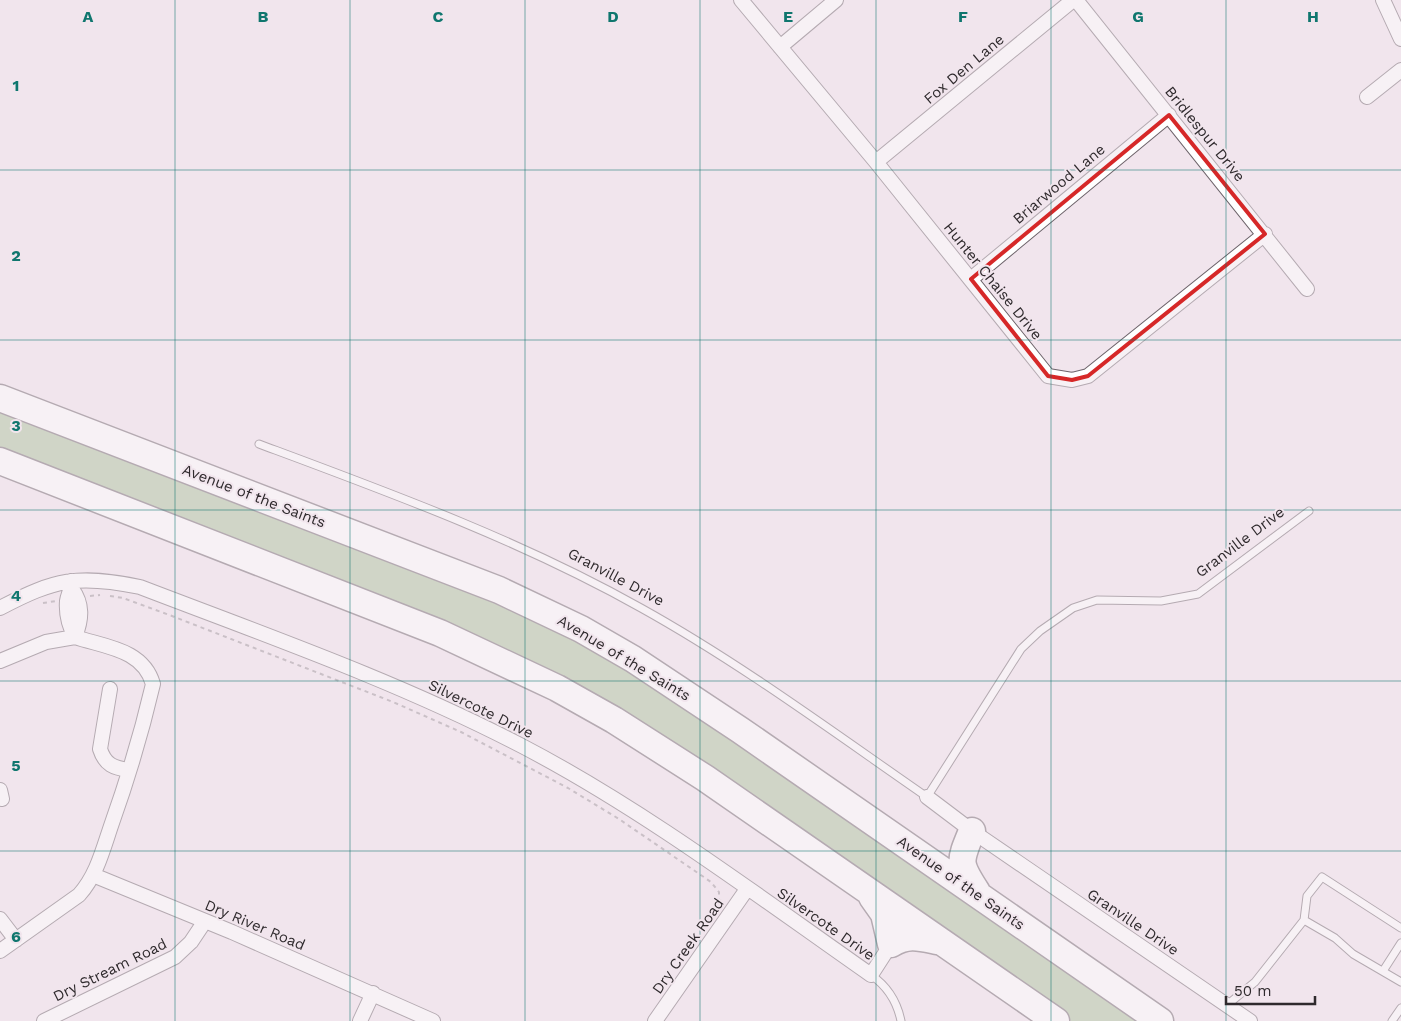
<svg xmlns="http://www.w3.org/2000/svg" width="1401" height="1021" viewBox="0 0 1401 1021" font-family="'Work Sans',sans-serif">
  <rect width="100%" height="100%" fill="#f1e5ed"/>
  <!-- green -->
  <path fill="#a8c29a" d="M0,412L491,601L560,632L608,659L684,707L1146,1021H1071L951,937L620,713L0,453Z"/>
  <g fill="none" stroke-linecap="round" stroke-linejoin="round">
    <!-- lane casing -->
    <g stroke="#6d636a" stroke-width="9">
      <path id="lane" d="M259,444C388,492 520,540 641,608C740,663 833,732 927,797L1021,649L1040,631L1073,608L1097,600L1161,601L1198,594L1309,511
        M1304,920L1307,896L1322,877L1401,928
        M1383,971L1401,943
        M871,975C887,986 897,1001 901,1021
        M1227,1005L1255,982L1304,920L1335,938L1353,954L1401,982
        M1392,1021L1401,1008"/>
    </g>
    <!-- street casing -->
    <g stroke="#6d636a" stroke-width="16">
      <path id="street" d="M741,0L876,162L1048,376L1072,380L1088,376L1265,234
        M1076,0L1307,289
        M1383,0L1401,39
        M780,47L836,0
        M1367,97L1401,70
        M876,162L1073,0
        M971,279L1169,115
        M0,608C55,579 78,574 140,587C268,636 399,682 522,746C643,809 758,896 871,975L891,944
        M0,661L46,642L75,637C69,626 66,614 67,601C68,594 72,589 71,581
        M110,689L100,749C105,765 114,768 129,770
        M0,790L2,799
        M927,797L972,831L1250,1021
        M93,875L232,932L433,1021
        M0,919L16,940
        M0,951L79,895C97,875 103,849 112,823C128,778 142,731 153,684C143,649 105,647 75,637C82,619 83,604 72,589
        M44,1021L175,957L191,942L205,921
        M360,1021L373,993
        M655,1021L747,889"/>
    </g>
    <!-- highway casing -->
    <g stroke="#6d636a" stroke-width="29">
      <path id="highway" d="M0,398L499,590L581,629L633,659L740,730L1160,1021
        M0,461L440,633L557,688L614,720L705,778L1056,1021
        M972,831C959,862 958,863 977,892
        M872,897L884,914L891,944C908,934 918,937 937,941"/>
    </g>
    <!-- path -->
    <path stroke="#9c9399" stroke-width="2" stroke-dasharray="4 4" stroke-linecap="butt" d="M90,596L100,595
      M110,596L123,598L172,616L393,702L461,732L568,788L619,819L711,882L719,892V900L724,902
      M43,603L56,601"/>
    <!-- lane -->
    <use href="#lane" stroke="#fff" stroke-width="7"/>
    <!-- street -->
    <use href="#street" stroke="#fff" stroke-width="14"/>
    <!-- highway -->
    <use href="#highway" stroke="#fff" stroke-width="26"/>
  </g>
  <!-- marked area -->
  <path d="M0 0H1401V1021H0ZM1169,115L1265,234L1088,376L1072,380L1048,376L971,279Z" fill="#f1e5ed" fill-opacity=".55" fill-rule="evenodd"/>
  <path fill="none" stroke="#d62828" stroke-width="4" stroke-linejoin="round" d="M1169,115L1265,234L1088,376L1072,380L1048,376L971,279Z"/>
  <!-- grid -->
  <path fill="none" stroke="#0f766e" stroke-width="1" stroke-opacity="0.55" d="M175,0V1021M350,0V1021M525,0V1021M700,0V1021M876,0V1021M1051,0V1021M1226,0V1021M0,170H1401M0,340H1401M0,510H1401M0,681H1401M0,851H1401"/>
  <g text-anchor="middle" dominant-baseline="central" stroke-width="4" stroke-linejoin="round" paint-order="stroke">
    <!-- street labels -->
    <g font-size="15" fill="#2f2a2d" stroke="#f1e5ed">
      <text transform="translate(964 69) rotate(-40)">Fox Den Lane</text>
      <text transform="translate(1205 134) rotate(51)">Bridlespur Drive</text>
      <text transform="translate(1059 184) rotate(-40)">Briarwood Lane</text>
      <text transform="translate(993 281) rotate(51)">Hunter Chaise Drive</text>
      <text transform="translate(254 496) rotate(21)">Avenue of the Saints</text>
      <text transform="translate(1240 542) rotate(-37)">Granville Drive</text>
      <text transform="translate(616 577) rotate(28)">Granville Drive</text>
      <text transform="translate(624 658) rotate(31)">Avenue of the Saints</text>
      <text transform="translate(481 709) rotate(26)">Silvercote Drive</text>
      <text transform="translate(961 883) rotate(35)">Avenue of the Saints</text>
      <text transform="translate(1133 922) rotate(34)">Granville Drive</text>
      <text transform="translate(826 924) rotate(35)">Silvercote Drive</text>
      <text transform="translate(255 925) rotate(23)">Dry River Road</text>
      <text transform="translate(688 946) rotate(-55)">Dry Creek Road</text>
      <text transform="translate(110 970) rotate(-26)">Dry Stream Road</text>
    </g>
  </g>
  <g font-size="16" text-anchor="middle" font-weight="bold" fill="#0f766e" stroke="#f1e5ed" stroke-width="4" stroke-linejoin="round" paint-order="stroke">
    <text x="88" y="22">A</text>
    <text x="263" y="22">B</text>
    <text x="438" y="22">C</text>
    <text x="613" y="22">D</text>
    <text x="788" y="22">E</text>
    <text x="963" y="22">F</text>
    <text x="1138" y="22">G</text>
    <text x="1313" y="22">H</text>
    <text x="16" y="91">1</text>
    <text x="16" y="261">2</text>
    <text x="16" y="431">3</text>
    <text x="16" y="601">4</text>
    <text x="16" y="771">5</text>
    <text x="16" y="942">6</text>
  </g>
  <!-- scale -->
  <path d="M1226 996v8h89v-8" fill="none" stroke="#2f2a2d" stroke-width="2.5"/>
  <text x="1234" y="996" font-size="15" fill="#2f2a2d" stroke="#f1e5ed" stroke-width="4" paint-order="stroke">50 m</text>
</svg>
